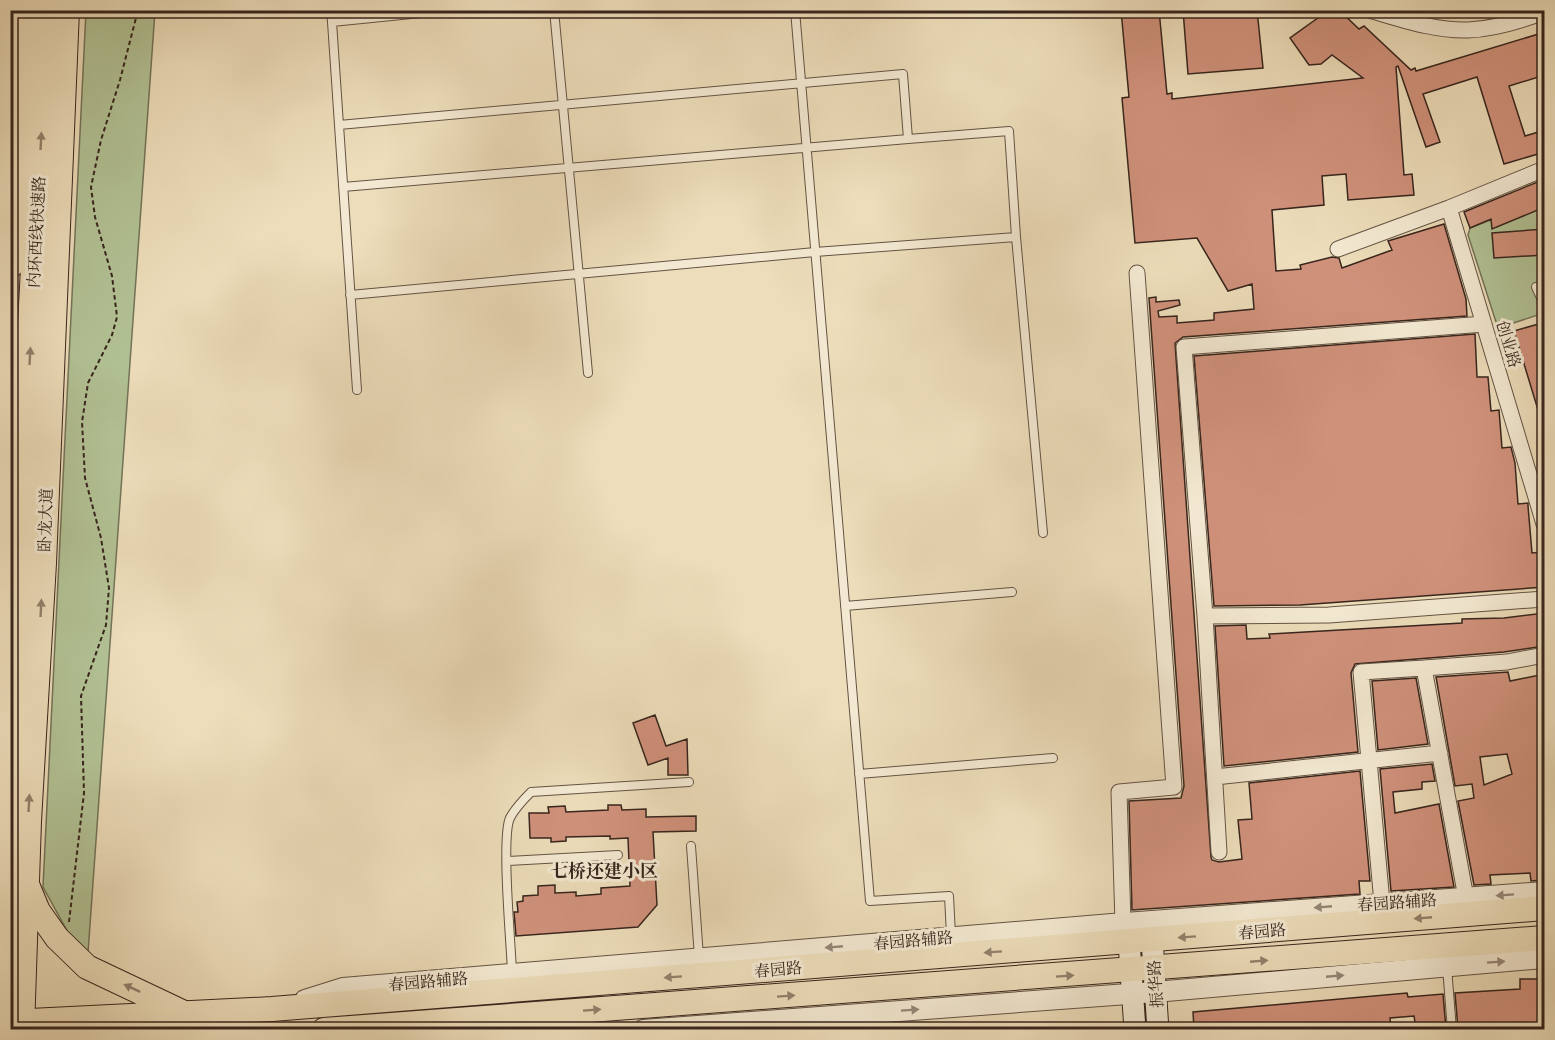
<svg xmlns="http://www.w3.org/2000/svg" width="1555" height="1040" viewBox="0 0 1555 1040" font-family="'Libre Caslon Text','Noto Serif SC',serif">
  <rect width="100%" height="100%" fill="#edddba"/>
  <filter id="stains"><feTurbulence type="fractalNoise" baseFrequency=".00333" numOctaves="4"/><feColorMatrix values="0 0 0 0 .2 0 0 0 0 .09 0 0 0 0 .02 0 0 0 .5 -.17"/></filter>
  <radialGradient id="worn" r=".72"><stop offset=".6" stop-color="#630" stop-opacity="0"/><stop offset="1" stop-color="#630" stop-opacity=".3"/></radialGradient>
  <!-- green -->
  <path fill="#b2c295" stroke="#747459" stroke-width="1.5" d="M86,11H155L87,967L43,887Z
    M1544,199V313L1498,328L1468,235L1470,228Z"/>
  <!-- building -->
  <path fill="#d0917b" stroke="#37251d" stroke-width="1.5" fill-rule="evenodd" d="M1121,10H1159L1167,94L1172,93V99L1363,78L1332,55L1321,64L1309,65L1290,38L1329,10H1339L1359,29L1364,26L1411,70L1415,68L1416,71L1545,32V75L1509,86L1525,136L1545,130V152L1504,164L1477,77L1423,94L1440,142L1426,147L1398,66L1396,67L1404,175L1412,174L1414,195L1348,200L1346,174L1322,176L1324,205L1272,210L1276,271L1301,269L1300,265L1332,257L1339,258L1342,268L1392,250L1388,241L1444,224L1466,299L1467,316L1183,337L1175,343L1211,857L1212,860L1219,862L1242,859L1238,820L1252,819L1249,783L1360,771L1370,881H1359L1360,894L1132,910L1129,801L1181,798L1184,786L1149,298L1156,297V302L1179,300L1180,305L1158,311L1159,317L1177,316V323L1214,320V313L1254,309L1252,284L1228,291L1197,238L1135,243L1122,98L1129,97Z
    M1183,10H1257L1263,68L1188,74Z
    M1545,179V207L1492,229L1491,219L1470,228L1464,212Z
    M1545,229V255L1494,258L1492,233Z
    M1542,323L1545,422L1542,423L1514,331Z
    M1475,334L1477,377H1488L1491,411L1499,410L1502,448L1511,447L1515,463L1518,504L1528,503V506L1532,553L1542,552L1545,587L1300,605L1214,606L1194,356Z
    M1545,613V646L1504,652L1355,664L1351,673L1358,752L1224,766L1215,626L1246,625L1247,639L1270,638L1269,634L1462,623V619L1504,618Z
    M1508,672L1510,681L1545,674V880L1531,881L1530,873L1490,875L1491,884L1474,885L1458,801L1474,798L1472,784L1455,786L1436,677ZM1507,754L1512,774L1484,785L1480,757Z
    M1416,678L1428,744L1378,750L1372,681Z
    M655,715L666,746L687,739L688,775H668V758L648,765L633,723Z
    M1432,764L1435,781L1422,782V789L1393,792L1395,813L1439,804L1454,887L1391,891L1380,769Z
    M608,805H621L622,810L646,809V817L696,816V831L653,832L657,905L638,927L516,936L514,912H518L517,902L523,901V896L538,895V886L555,885V893L576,892V896L601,894V888L630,886L628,838L610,839V836L566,837V841L551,842V838H530L529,813H549L548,807L565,806L566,812L608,810Z
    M1520,979H1545V1029H1458L1455,993L1520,989Z
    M1407,993L1408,997L1443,994L1446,1029H1416L1414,1016L1390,1018L1391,1029H1194L1193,1012Z"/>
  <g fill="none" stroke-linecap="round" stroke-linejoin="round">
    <!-- service casing -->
    <g stroke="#645344" stroke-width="10">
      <path id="service" d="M331,10L332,22
        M554,10L588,373
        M795,10L870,901L949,896L951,935
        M339,125L903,74L908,139L1009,131L1016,237L1043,533
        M343,187L908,139
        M1544,286L1536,287L1544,304
        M350,295L815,252L1016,237
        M357,390L332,22L451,10
        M845,606L1012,592
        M859,774L1053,758
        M691,846L699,957
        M508,861L618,855
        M1447,967L1452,1030
        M512,972C511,944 501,837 510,818C515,808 523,800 531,792L689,782"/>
    </g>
    <!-- minor casing -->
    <g stroke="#645344" stroke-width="17">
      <path id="minor" d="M1369,10C1401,19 1435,31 1468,30C1494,29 1520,21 1544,12
        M1449,208L1544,524
        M1338,249L1449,208L1544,169
        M1205,616L1329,615L1544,599
        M1424,668L1507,662L1544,655
        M1215,777L1440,753
        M1219,852L1205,616L1184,347L1484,324
        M1382,903L1361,672L1424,668L1466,898
        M1123,923L1119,792L1174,787L1137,273"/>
    </g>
    <!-- tertiary casing -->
    <g stroke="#645344" stroke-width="22">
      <path id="tertiary" d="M305,1000L343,988L1112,924L1544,892
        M643,1030L1155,992L1544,958"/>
    </g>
    <!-- secondary casing -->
    <g stroke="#37251d" stroke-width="23">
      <path id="secondary" d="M1152,939L1158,1030
        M1129,942L1135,1030"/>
    </g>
    <!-- primary casing -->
    <g stroke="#37251d" stroke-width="26">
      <path id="primary" d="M26,882L38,911L57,938L87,967L182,1012
        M10,1022L272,1009L1544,908
        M324,1030L1544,938"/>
    </g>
    <!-- trunk casing -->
    <g stroke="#37251d" stroke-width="28">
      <path id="trunk" d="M10,265L22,10
        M10,813L26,416L48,10
        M21,1030L28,821L43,563L66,10"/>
    </g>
    <!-- path -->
    <path stroke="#37251d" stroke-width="2" stroke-dasharray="4.5 3" stroke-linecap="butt" d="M69,922L84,793L81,696L106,625L109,588L101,538L85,478L82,422L88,383L112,335L117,317L112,276L95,217L91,187L101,140L120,80L138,10"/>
    <!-- service -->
    <use href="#service" stroke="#f3e9d2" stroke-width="8"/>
    <!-- minor -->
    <use href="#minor" stroke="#f3e9d2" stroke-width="15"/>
    <!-- tertiary -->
    <use href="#tertiary" stroke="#f3e9d2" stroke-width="20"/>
    <!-- secondary -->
    <use href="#secondary" stroke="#f3e9d2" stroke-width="21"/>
    <!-- primary -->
    <use href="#primary" stroke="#edddba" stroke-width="24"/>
    <!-- trunk -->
    <use href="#trunk" stroke="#edddba" stroke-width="26"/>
  </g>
  <!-- one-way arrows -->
  <defs><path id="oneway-solid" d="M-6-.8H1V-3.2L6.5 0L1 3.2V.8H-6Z" transform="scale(1.5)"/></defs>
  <g fill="#92816c">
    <use href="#oneway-solid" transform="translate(41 141) rotate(-87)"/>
    <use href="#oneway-solid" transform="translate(30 356) rotate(-87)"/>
    <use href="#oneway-solid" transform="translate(41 608) rotate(-87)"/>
    <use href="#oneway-solid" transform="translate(29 803) rotate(-87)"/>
    <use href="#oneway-solid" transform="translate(1423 918) rotate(175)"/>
    <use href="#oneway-solid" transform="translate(1187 937) rotate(176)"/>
    <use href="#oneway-solid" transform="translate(993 952) rotate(176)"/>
    <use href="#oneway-solid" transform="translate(1259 961) rotate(-5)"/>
    <use href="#oneway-solid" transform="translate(1065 976) rotate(-4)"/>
    <use href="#oneway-solid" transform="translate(673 977) rotate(176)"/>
    <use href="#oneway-solid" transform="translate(132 988) rotate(-155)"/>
    <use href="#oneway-solid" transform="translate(786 996) rotate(-4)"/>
    <use href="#oneway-solid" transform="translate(592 1010) rotate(-4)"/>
  </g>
  <g fill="#958778">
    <use href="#oneway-solid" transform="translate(1505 895) rotate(176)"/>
    <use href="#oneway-solid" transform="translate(1323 907) rotate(175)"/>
    <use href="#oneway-solid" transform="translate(834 947) rotate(175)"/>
    <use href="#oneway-solid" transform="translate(1496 962) rotate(-4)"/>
    <use href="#oneway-solid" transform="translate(1335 976) rotate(-5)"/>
    <use href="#oneway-solid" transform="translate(910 1010) rotate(-4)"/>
  </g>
  <g text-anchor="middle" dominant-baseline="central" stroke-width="6" stroke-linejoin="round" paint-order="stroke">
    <!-- street labels -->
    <g font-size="16" fill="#37251d" stroke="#f3e9d2">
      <text transform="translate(36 232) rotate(-87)">内环西线快速路</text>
      <text transform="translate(1509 344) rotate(73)">创业路</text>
      <text transform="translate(45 520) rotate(-88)">卧龙大道</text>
      <text transform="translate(1397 902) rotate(-4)">春园路辅路</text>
      <text transform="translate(1262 931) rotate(-5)">春园路</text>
      <text transform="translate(913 940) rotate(-5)">春园路辅路</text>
      <text transform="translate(778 969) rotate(-5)">春园路</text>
      <text transform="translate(428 981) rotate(-5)">春园路辅路</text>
      <text transform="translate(1155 984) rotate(-94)">振华路</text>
    </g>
    <!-- neighbourhood labels -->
    <g font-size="18" font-weight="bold" fill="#37251d" stroke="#f3e9d2">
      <text x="604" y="871">七桥还建小区</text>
    </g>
  </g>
  <!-- margin -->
  <rect width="1555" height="1040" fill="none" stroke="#edddba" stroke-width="36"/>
  <rect x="12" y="12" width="1531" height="1016" fill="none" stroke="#37251d" stroke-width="3"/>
  <rect x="18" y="18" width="1519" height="1004" fill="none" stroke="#37251d" stroke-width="1.5"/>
  <rect width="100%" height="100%" filter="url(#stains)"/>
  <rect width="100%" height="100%" fill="url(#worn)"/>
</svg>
